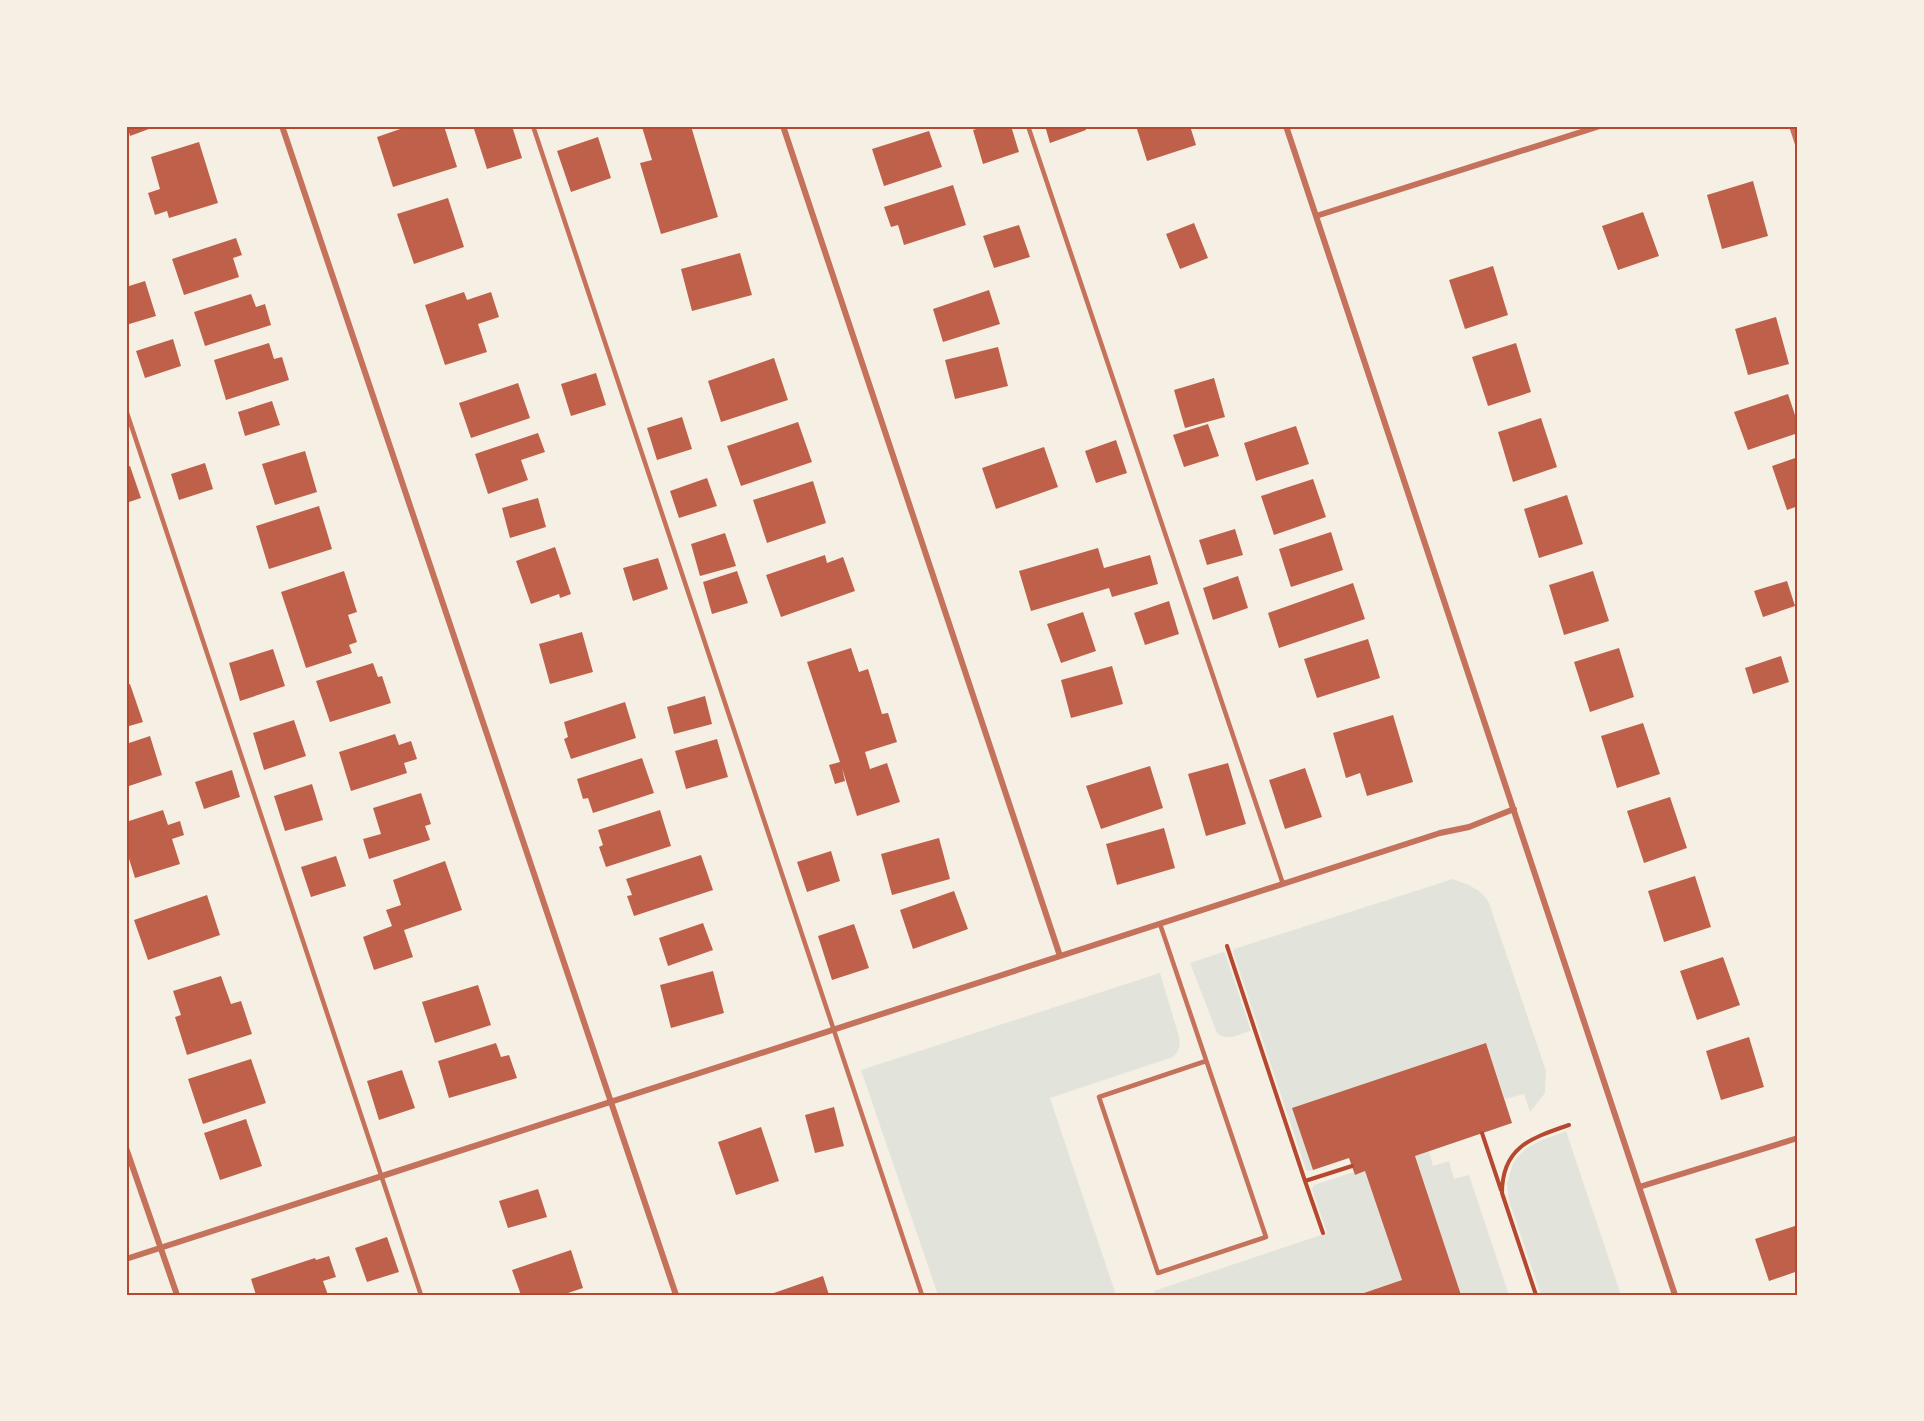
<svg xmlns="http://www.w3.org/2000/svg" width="1924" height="1421" viewBox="0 0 1924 1421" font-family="'PT Sans Narrow',sans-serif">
  <rect width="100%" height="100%" fill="#f6efe4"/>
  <!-- green -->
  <path fill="#e2e4dc" d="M1453,879C1467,884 1482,889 1489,903L1546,1071L1545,1093L1530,1112L1524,1094L1505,1099L1486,1044L1293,1108L1313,1170L1309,1171L1306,1170L1233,952L1234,949Z
    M1223,952L1225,953L1251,1031C1239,1034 1227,1042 1217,1033L1190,963Z
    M1160,973L1179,1037C1181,1046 1179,1051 1173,1057L1050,1098L1116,1295H938L861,1070Z
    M1566,1131L1621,1295H1541L1509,1201L1507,1184L1513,1163L1525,1149L1540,1141Z
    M1429,1151L1433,1166L1449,1161L1454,1179L1469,1175L1509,1295H1461L1415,1156Z
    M1365,1171L1402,1280L1357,1295H1155L1154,1291L1327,1233L1312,1189L1314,1185L1354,1172L1355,1175Z"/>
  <!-- building -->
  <path fill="#bf614a" d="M127,126H157L130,136Z
    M409,126H444L457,167L393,187L377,137Z
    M473,126H512L522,158L487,169Z
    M691,126L718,217L661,234L640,163L652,160L642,127Z
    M986,126H1011L1019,152L983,164L973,130Z
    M1045,126H1085L1086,130L1050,143Z
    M1136,126H1190L1196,145L1147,161Z
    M929,131L942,167L884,186L872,149Z
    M598,137L611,178L571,192L557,151Z
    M199,142L218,203L169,218L167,211L155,215L148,193L160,189L151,157Z
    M1753,181L1768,236L1722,249L1707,195Z
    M953,185L966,225L904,245L898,225L891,227L884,207Z
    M448,198L464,247L414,264L397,214Z
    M1643,212L1659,256L1618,270L1602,226Z
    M1194,223L1208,258L1180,269L1166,234Z
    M1019,225L1030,257L994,268L983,236Z
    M236,238L242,255L233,258L239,277L184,295L172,259Z
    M740,253L752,295L692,311L681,269Z
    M1493,266L1508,315L1465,329L1449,280Z
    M145,281L156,316L126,325V287Z
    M989,290L1000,324L943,342L933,309Z
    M464,292L467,300L491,292L499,317L478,324L487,352L445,365L425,305Z
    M251,294L256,307L265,304L271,325L205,346L194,312Z
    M1776,317L1789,364L1748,375L1735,329Z
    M173,339L181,366L145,378L136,351Z
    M269,343L274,359L282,357L289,380L226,400L214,360Z
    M1516,343L1531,392L1488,406L1472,357Z
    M998,347L1008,386L955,399L945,360Z
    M774,358L788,400L721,422L708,381Z
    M596,373L606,405L571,416L561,384Z
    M1214,378L1225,417L1185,428L1174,390Z
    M518,383L530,418L471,438L459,403Z
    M1788,394L1798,424V433L1748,450L1734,412Z
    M272,401L280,425L245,436L238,412Z
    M682,417L692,449L657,460L647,428Z
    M1541,418L1557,467L1513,482L1498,432Z
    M798,422L812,462L741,486L727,446Z
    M1208,424L1219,456L1184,467L1173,435Z
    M1296,426L1309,464L1256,481L1244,443Z
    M538,433L545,452L521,460L528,480L488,494L475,454Z
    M1116,440L1127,473L1096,483L1085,451Z
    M1044,447L1058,487L996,509L982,468Z
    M305,451L317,492L275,505L262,464Z
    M1798,457V506L1787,510L1772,466Z
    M205,463L213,489L179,500L171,474Z
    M130,466L141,498L126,503V467Z
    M707,478L717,506L679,518L670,491Z
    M1313,479L1326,517L1274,535L1261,496Z
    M813,481L826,523L767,543L753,500Z
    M1567,495L1583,544L1539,558L1524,509Z
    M538,498L546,527L510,538L502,508Z
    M319,506L332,549L269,569L256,526Z
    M1235,529L1243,555L1207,565L1199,540Z
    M1331,532L1343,570L1291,587L1279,549Z
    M725,533L736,566L700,576L691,544Z
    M555,547L571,594L560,598L559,594L531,604L516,561Z
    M1098,548L1104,568L1150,555L1158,584L1112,597L1109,588L1031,611L1019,571Z
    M825,555L827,563L843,557L855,591L781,617L766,575Z
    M658,558L668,589L633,601L623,568Z
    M344,571L357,612L348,615L357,642L349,645L352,653L306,668L281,592Z
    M737,571L748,603L712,614L703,582Z
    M1593,571L1609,621L1564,635L1549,585Z
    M1238,576L1248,608L1213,620L1203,588Z
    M1787,581L1795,606L1763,617L1754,591Z
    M1353,583L1365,619L1279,648L1268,613Z
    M1169,601L1179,634L1145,645L1134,613Z
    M1083,612L1096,651L1061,663L1047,624Z
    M582,632L593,672L550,684L539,644Z
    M1368,639L1380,678L1317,698L1304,659Z
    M851,648L859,672L868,669L882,714L888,713L897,742L865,752L870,769L887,763L900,802L857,816L842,768L845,781L835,784L829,765L840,762L807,662Z
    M1619,648L1634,697L1590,712L1574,662Z
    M273,649L285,686L240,701L229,663Z
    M1781,656L1789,682L1753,694L1745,668Z
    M373,663L378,677L382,676L391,703L330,722L316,681Z
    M1112,666L1123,704L1071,718L1061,680Z
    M130,684L143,722L126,727V685Z
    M705,696L712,724L674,734L667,707Z
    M625,702L636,738L571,759L564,739L568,737L564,722Z
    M1393,715L1413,782L1367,796L1360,773L1346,778L1333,733Z
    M294,720L306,756L264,770L253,733Z
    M1643,723L1660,774L1617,788L1601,736Z
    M395,734L399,745L411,741L417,759L404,763L407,773L351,791L339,752Z
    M150,736L162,775L126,787V744Z
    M717,739L728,777L686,789L675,751Z
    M642,758L654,793L593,813L588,798L583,799L577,779Z
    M1228,763L1246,824L1206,836L1188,774Z
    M1150,766L1163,808L1101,829L1086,786Z
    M1305,768L1322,817L1285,829L1269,780Z
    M232,770L240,797L204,809L195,782Z
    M312,784L323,820L285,831L274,796Z
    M421,793L431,824L425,826L430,840L369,859L363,839L381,834L373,808Z
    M1670,797L1687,848L1644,863L1627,811Z
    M163,810L168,825L180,821L184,835L172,839L180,864L135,878L126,849V822Z
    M660,810L671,846L606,867L599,847L603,845L598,830Z
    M1164,828L1175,868L1117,885L1106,844Z
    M939,838L950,879L892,895L881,854Z
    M831,851L840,881L807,892L797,862Z
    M701,855L713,890L634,916L627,896L632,895L626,879Z
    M336,856L346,886L311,897L301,867Z
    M445,861L462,910L404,930L413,957L374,970L363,937L392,926L386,910L401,905L393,880Z
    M1695,876L1711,927L1664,942L1648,891Z
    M954,891L968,929L913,949L900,910Z
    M207,895L220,935L148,960L134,920Z
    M703,923L713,950L668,966L659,938Z
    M854,924L869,968L832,980L818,936Z
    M1723,957L1740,1005L1697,1020L1680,971Z
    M713,971L724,1013L671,1028L660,985Z
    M221,976L231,1004L241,1001L252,1034L187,1055L175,1017L181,1015L173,991Z
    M478,985L491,1025L435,1043L422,1002Z
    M1749,1037L1764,1087L1721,1100L1706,1051Z
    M496,1043L501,1057L509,1055L517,1078L449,1098L438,1061Z
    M1486,1043L1512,1123L1415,1156L1461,1295H1358L1402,1280L1365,1171L1355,1175L1349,1158L1313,1170L1292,1108Z
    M251,1059L266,1103L203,1124L188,1079Z
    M402,1070L415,1108L379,1120L367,1081Z
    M834,1107L844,1146L815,1153L805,1115Z
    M246,1119L262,1166L220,1180L204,1133Z
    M761,1127L779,1181L736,1195L718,1142Z
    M538,1189L547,1217L508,1228L499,1201Z
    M1798,1225V1271L1769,1281L1755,1239Z
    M387,1237L399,1272L367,1282L355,1248Z
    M571,1250L583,1288L562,1295H521L512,1270Z
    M329,1256L336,1277L323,1281L328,1295H256L251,1279L315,1258L316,1260Z
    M823,1276L829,1295H768Z"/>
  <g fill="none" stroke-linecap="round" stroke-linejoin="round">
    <!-- path -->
    <path stroke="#b5482f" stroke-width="4" d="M1227,946L1305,1181L1352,1166
      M1482,1133L1501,1190
      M1305,1181L1323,1233
      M1536,1295L1502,1193C1502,1147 1531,1138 1569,1125"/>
    <!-- service -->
    <path stroke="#c5725c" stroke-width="4.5" d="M533,126L922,1295
      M1028,126L1283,884
      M126,410L421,1295
      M1160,924L1266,1237L1158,1273L1099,1097L1206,1061"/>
    <!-- minor -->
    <path stroke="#c5725c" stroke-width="6" d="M282,126L676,1295
      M783,126L1060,956
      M1286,126L1675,1295
      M1792,126L1798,144
      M1316,216L1600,126
      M126,1148L177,1295
      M1639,1187L1798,1138
      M126,1259L1440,833L1469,827L1514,809"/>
  </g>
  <!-- border -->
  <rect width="1924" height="1421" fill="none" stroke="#f6efe4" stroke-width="255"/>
  <rect x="128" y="128" width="1668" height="1166" fill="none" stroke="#b5482f" stroke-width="2"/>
</svg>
